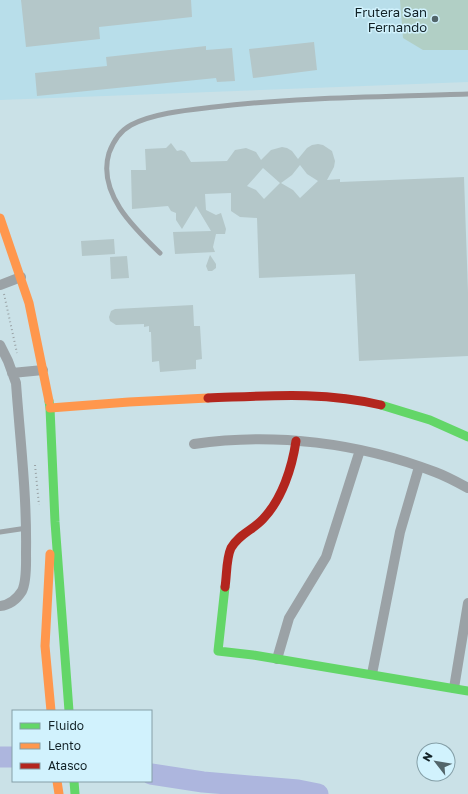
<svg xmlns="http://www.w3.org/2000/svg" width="468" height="794" viewBox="0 0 468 794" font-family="'Golos Text',sans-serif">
  <rect width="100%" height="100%" fill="#cae1e7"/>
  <!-- built -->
  <path fill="#b8deea" d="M0,0H468V82L0,100Z"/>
  <!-- green -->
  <path fill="#b1cfc5" d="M400,0H468V50H423L403,38Z"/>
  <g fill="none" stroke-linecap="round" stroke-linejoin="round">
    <!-- river -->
    <path stroke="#adb6de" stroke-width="21" d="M0,757H13
      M151,774L203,782L298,790L318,794"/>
  </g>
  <!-- building -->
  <path fill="#b4c7c9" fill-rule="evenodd" d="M21,0H191L192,17L99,27L100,39L26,47Z
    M314,42L317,70L253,78L249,49Z
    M206,46V50L232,48L235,81L217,82L216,78L37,96L35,73L107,66L106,57Z
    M171,143L177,151L181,150L185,152L191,162L227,161L235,150L246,148L256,152L261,160L271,150L282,147L287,148L292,151L298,159L307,148L312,145L318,144L323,145L332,151L335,161L334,167L327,180L340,179V182L464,177L468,292V356L359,361L355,274L259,278L257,218L240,217L231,211V193L205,194L206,210L216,215L221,213L226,229L225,234H216L213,247L215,252L175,254L173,232L211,231L196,206L182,229L176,220V213L171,211L168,206L132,209L131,170H146L145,149L166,148ZM300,165L307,174L318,181L300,198L293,190L281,183L292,175ZM263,168L280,183L264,199L256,190L247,186Z
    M114,239L115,254L82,256L81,241Z
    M210,255L216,264V268L212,271H208L206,266Z
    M127,256L129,278L111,279L110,257Z
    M193,305L194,326H200L202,359L196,360V369L160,372L159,361L152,362L151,332H149V326L144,327V324L116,325L110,321L109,317L111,311L115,309Z"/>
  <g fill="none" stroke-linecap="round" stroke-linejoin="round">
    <!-- path -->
    <path stroke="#9aa3a6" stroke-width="2" stroke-dasharray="1 3" stroke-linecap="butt" d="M4,294L17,353
      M35,465L39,505"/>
    <!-- lane -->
    <path stroke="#9ba2a6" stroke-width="5" d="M160,253C134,228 97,193 109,153C113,142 120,131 131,125C154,113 188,110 214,107C298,97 383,97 468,94
      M0,532L27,528"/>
    <!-- street -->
    <path stroke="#9ba2a6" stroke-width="10" d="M0,285L21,277
      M0,345L8,361L16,383C20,439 27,495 26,552C26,563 27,581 22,591C17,599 9,605 0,606
      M12,373L43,370
      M194,444C274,432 360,443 435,472C446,476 457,482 468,488
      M277,659L289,618L326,557L360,450
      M372,674L400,532L419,467
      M454,688L468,603"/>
    <!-- fast -->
    <path stroke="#63d668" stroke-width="9" d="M49,401L50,408L55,522L69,711
      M381,405L430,420L468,437
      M225,587L218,651L253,655L468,691
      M74,781L75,794"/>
    <!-- slow -->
    <path stroke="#ff974d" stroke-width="9" d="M0,218L29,303L49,401
      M50,408L129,402L208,398
      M50,554L45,646L51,711
      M57,781L59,794"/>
    <!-- jam -->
    <path stroke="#b3261e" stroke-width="9" d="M208,398C266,396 323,391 381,405
      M225,587C227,575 226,559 231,548C239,534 253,530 263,519C282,499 292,468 296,441"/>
  </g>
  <!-- markers -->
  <circle fill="#52656a" stroke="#d1f2fd" stroke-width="1.5" cx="435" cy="19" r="4"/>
  <g text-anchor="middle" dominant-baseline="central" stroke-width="3" stroke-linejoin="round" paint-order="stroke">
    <!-- poi labels -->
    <g font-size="13" fill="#122227" stroke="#d1f2fd" text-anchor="end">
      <text x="427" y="12">Frutera San<tspan x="427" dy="15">Fernando</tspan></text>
    </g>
  </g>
  <!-- legend -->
  <rect x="12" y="710" width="140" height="72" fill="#d1f2fd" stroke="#859fa7"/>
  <rect x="20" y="723" width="20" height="6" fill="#63d668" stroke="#859fa7"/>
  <text x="48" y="730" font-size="12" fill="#122227">Fluido</text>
  <rect x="20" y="743" width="20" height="6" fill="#ff974d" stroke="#859fa7"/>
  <text x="48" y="750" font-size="12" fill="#122227">Lento</text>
  <rect x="20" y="763" width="20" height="6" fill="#b3261e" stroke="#859fa7"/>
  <text x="48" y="770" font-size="12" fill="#122227">Atasco</text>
  <!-- north arrow -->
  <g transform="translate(436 762) rotate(301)"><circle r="19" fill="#d1f2fd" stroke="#859fa7"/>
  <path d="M0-3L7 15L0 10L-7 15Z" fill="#52656a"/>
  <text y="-6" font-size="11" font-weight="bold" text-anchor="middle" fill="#122227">N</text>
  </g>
</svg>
